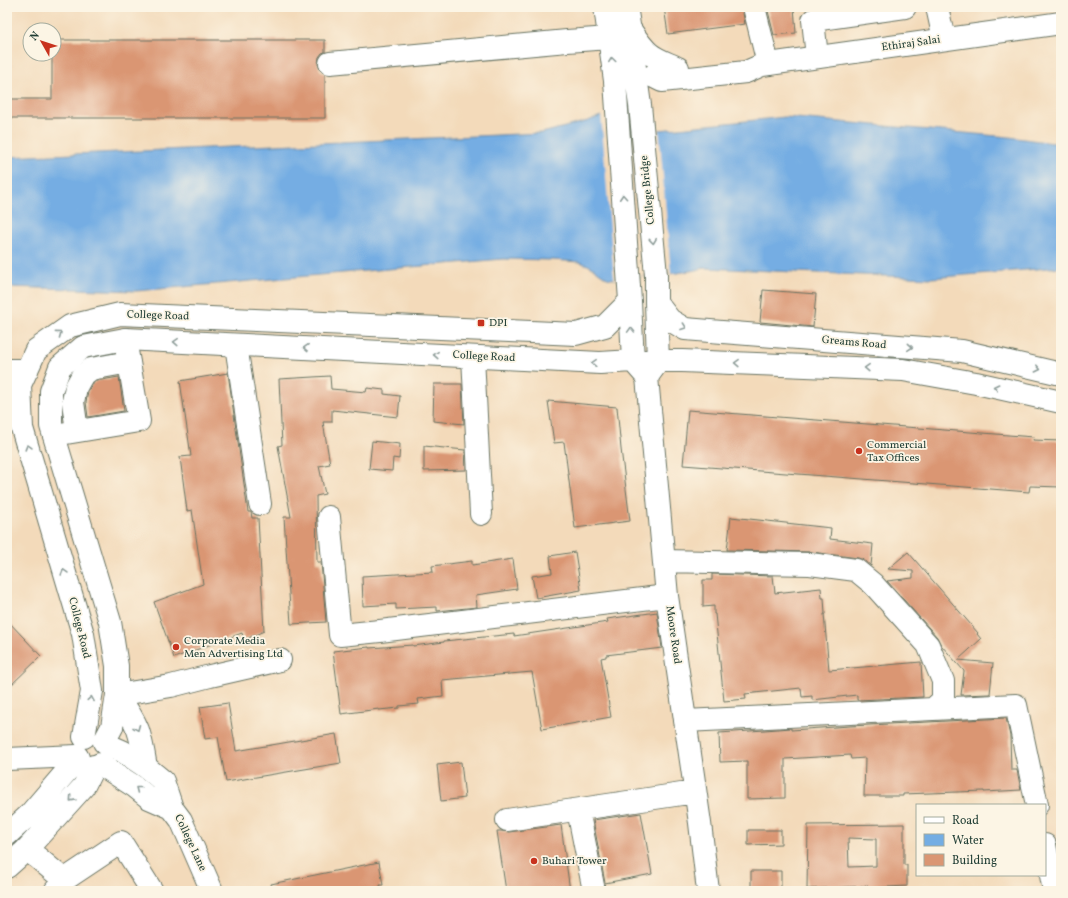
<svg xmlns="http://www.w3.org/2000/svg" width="1068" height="898" viewBox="0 0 1068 898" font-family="Vollkorn,serif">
  <rect width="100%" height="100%" fill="#fcf5e5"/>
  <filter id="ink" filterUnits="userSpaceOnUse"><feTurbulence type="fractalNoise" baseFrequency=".025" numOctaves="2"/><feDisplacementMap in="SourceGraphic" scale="8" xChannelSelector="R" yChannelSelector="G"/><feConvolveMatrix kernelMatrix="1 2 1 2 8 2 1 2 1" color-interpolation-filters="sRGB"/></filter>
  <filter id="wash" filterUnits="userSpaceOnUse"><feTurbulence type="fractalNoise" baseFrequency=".012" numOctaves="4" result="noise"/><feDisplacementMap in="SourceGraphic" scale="16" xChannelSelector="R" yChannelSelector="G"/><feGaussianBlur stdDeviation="0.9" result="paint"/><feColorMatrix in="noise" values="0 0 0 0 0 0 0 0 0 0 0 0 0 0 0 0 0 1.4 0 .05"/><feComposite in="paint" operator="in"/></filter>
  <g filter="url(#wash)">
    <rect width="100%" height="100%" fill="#f3daba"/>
    <!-- water -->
    <path fill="#74ade3" stroke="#4a758c" d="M601,116L632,122L659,130L785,117L1009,137L1061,144V267L931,278L705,268C675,275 644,276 614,279L607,278L590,266L580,262L552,260L503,259L136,291L7,287V157L542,133L588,121Z"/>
    <!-- pier -->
    <path fill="#f3daba" d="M601,114L633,120L659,128L671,274L614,279Z"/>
    <g id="blocks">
      <!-- building -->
      <path fill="#da9673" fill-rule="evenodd" d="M664,7H742L745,24L668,34Z
        M767,7H794L796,33L774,35Z
        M54,40H325V52L322,53L319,57L318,64L320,70L325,74V118H7V99H52V54H54Z
        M763,290L816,294L813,327L760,322Z
        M228,373L248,512H251L252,518H258L264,631L244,640L242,633L174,658L154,602L203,584L192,510L187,511L180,457L191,456L180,381Z
        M330,376L331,389L366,392L367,388L384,390V394L400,396L398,417L332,410V422H323L330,464L319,466L325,494L316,496L317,562H321L326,622L291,624L284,517H291L278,446L282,445L279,379Z
        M119,377L124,411L88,417L86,402L88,391L92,384L96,381Z
        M434,384H462L464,424L433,421Z
        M548,401L617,407L621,449L630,521L575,528L564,442L554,443Z
        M688,410L1034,437L1033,440L1061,441V487L1030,486L1029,492L683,465Z
        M372,441L400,444L399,459L393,458L392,471L369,469Z
        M424,446L465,450L466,470L424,471Z
        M731,517L831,528L830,539L873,544L871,566L864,560L858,558L812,552L727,550Z
        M575,552L581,590L536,598L532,576L552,573L550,556Z
        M908,552L978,633L977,634L981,639L958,660L993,663L990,694L961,695L964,671L941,645L937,637L887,581L913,578V571L888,569Z
        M513,559L517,589L476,595L477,607L437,611V607L396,609V604L363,606L362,576L433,572L432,566L472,561V565Z
        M712,574L773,576L775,593L821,588L822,598H824L825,614H824L829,670L921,662L923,697L857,700V695L812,700V696L802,697L801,688L745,694L746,699L724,701L715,614H714V606L703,607V580H712Z
        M657,612L662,648L606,655V657L601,658L611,717L542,729L532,672L442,680L443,696L418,699L419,704L399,706V708L379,710V709L341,714L333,651L369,647V648L413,645V646L444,642V641L514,634V636L608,622L607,619Z
        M7,620L41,656L7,689Z
        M228,703L236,751L336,734L341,763L226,782L218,737L205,739L200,707Z
        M1006,718L1010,736L1011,770H1017L1021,790L984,792V791L903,794V796H864L865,758L851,759L850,755L785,759V798L747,799V761L720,762L719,733L765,730L791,728V730L850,726Z
        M461,762L465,798L441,801L437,765Z
        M641,813L652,874L605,883L593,820Z
        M904,824V865H907V886L868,888V886L807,889L808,825ZM848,838L876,839V866L849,867Z
        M561,825L570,891H506L497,831H501L509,832Z
        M748,830H781V844L748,845Z
        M379,862L383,885H380L381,891H272L271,884Z
        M751,871H781V891H751Z"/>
    </g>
  </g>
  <g filter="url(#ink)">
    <use href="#blocks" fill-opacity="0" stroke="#697463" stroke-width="1"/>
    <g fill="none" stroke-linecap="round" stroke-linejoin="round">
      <!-- minor casing -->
      <g stroke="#697463" stroke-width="24">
        <path id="minor" d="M754,7L768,64
          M937,7L944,39
          M817,57L813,20L905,7
          M330,63L567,41L610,38
          M236,345L260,504
          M473,357L481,514
          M7,370H27
          M647,377L667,596L700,823L708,891
          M77,431L73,402L76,387L82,376L91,369L129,362
          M54,435L139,421L125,339
          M329,517L340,635L380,631L667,596
          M664,561L810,564L856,570L873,584L928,645L943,681V700L933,709
          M117,695L171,686L210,676L280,660
          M685,721L1016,705L1037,805
          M106,744L122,751L146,767L163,781L172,808
          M7,759L77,756
          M100,764L134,786L149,798L172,808L181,820L212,891
          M578,810L594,891
          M507,820L695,792
          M1045,845L1054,891
          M26,850L38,858L64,880
          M55,891L64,880L121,842L152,891"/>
      </g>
      <!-- major casing -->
      <g stroke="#697463" stroke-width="24">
        <path id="major" d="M626,7C632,39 635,72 640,105L656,275V302L658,362L647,377L633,361L630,301
          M630,29C636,38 641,46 649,53C657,60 668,63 678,68
          M652,76L662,81L746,72L762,65L1061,23
          M656,302L670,320L685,329L962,351L1061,374
          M117,695C125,706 133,717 138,730C142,742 144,755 146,767
          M84,737L92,691L83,634L22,428L20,385L36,350L70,326L120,314L576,334L605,326L630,301L615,81L605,7
          M104,742L112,727L117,695V666L110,622L51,426V391L60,367L83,347L125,339L600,363L633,361H682L903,370L976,383L1061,402
          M7,835L30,814L78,758
          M7,867L26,850L84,786L94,766"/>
      </g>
      <!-- minor -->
      <use href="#minor" stroke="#fff" stroke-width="22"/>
      <!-- major -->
      <use href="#major" stroke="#fff" stroke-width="22"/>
    </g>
    <!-- one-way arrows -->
    <defs><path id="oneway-chevron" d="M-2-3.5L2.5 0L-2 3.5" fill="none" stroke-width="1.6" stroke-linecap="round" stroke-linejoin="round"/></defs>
    <g stroke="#8f9e9a">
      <use href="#oneway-chevron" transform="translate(612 60) rotate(-98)"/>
      <use href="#oneway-chevron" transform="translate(623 197) rotate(-94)"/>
      <use href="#oneway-chevron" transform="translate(653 241) rotate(84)"/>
      <use href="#oneway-chevron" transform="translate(684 327) rotate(20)"/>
      <use href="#oneway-chevron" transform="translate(631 330) rotate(-92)"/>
      <use href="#oneway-chevron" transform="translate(59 334) rotate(-36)"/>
      <use href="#oneway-chevron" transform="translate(176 342) rotate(-177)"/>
      <use href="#oneway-chevron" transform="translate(910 347) rotate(5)"/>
      <use href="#oneway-chevron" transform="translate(306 348) rotate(-177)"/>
      <use href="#oneway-chevron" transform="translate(436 355) rotate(-177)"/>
      <use href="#oneway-chevron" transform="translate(594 363) rotate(-177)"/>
      <use href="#oneway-chevron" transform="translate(737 363) rotate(-178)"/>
      <use href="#oneway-chevron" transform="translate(867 368) rotate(-178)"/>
      <use href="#oneway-chevron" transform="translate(1038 369) rotate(13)"/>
      <use href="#oneway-chevron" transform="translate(996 387) rotate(-167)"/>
      <use href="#oneway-chevron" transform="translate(28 447) rotate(-106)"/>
      <use href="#oneway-chevron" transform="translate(64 572) rotate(-106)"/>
      <use href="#oneway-chevron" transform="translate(91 699) rotate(-81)"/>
      <use href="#oneway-chevron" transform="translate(137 728) rotate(68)"/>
      <use href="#oneway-chevron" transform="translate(138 789) rotate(-142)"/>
      <use href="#oneway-chevron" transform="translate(72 799) rotate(132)"/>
    </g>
  </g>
  <!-- markers -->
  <g fill="#c8321e" stroke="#fcf5e5" stroke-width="1.5">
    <rect x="477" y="319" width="8" height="8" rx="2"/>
    <circle cx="859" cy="451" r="4"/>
    <circle cx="176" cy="647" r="4"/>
    <circle cx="534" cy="861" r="4"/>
  </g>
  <g text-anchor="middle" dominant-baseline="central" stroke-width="3.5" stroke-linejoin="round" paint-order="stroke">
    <!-- street labels -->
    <g font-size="11" fill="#1f3d34" stroke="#fcf5e5">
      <text transform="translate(911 44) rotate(-8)">Ethiraj Salai</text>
      <text transform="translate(648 190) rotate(-96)">College Bridge</text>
      <text transform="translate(158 316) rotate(2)">College Road</text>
      <text transform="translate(854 343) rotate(5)">Greams Road</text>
      <text transform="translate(484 357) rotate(3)">College Road</text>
      <text transform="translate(79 628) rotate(76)">College Road</text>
      <text transform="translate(673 635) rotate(82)">Moore Road</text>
      <text transform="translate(190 843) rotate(65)">College Lane</text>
    </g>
    <!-- poi labels -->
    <g font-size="11" fill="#1f3d34" stroke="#fcf5e5" text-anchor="start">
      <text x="489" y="323">DPI</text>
      <text x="867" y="445">Commercial<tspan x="867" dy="13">Tax Offices</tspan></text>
      <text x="184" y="641">Corporate Media<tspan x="184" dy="13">Men Advertising Ltd</tspan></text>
      <text x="542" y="861">Buhari Tower</text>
    </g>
  </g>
  <!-- margin -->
  <rect width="1068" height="898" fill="none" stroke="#fcf5e5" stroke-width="24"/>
  <!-- legend -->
  <rect x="916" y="804" width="130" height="72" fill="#fcf5e5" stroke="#a4ab9e"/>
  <rect x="924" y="817" width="20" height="6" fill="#ffffff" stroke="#a4ab9e"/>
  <text x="952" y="824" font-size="12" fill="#1f3d34">Road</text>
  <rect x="924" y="834" width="20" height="12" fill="#74ade3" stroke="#a4ab9e"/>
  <text x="952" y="844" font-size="12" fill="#1f3d34">Water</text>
  <rect x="924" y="854" width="20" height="12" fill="#da9673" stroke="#a4ab9e"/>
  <text x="952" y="864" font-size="12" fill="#1f3d34">Building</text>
  <!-- north arrow -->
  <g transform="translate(42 42) rotate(309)"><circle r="19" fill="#fcf5e5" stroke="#a4ab9e"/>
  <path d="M0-3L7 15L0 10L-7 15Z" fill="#c8321e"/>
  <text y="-6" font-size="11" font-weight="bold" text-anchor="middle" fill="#1f3d34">N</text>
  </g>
</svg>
